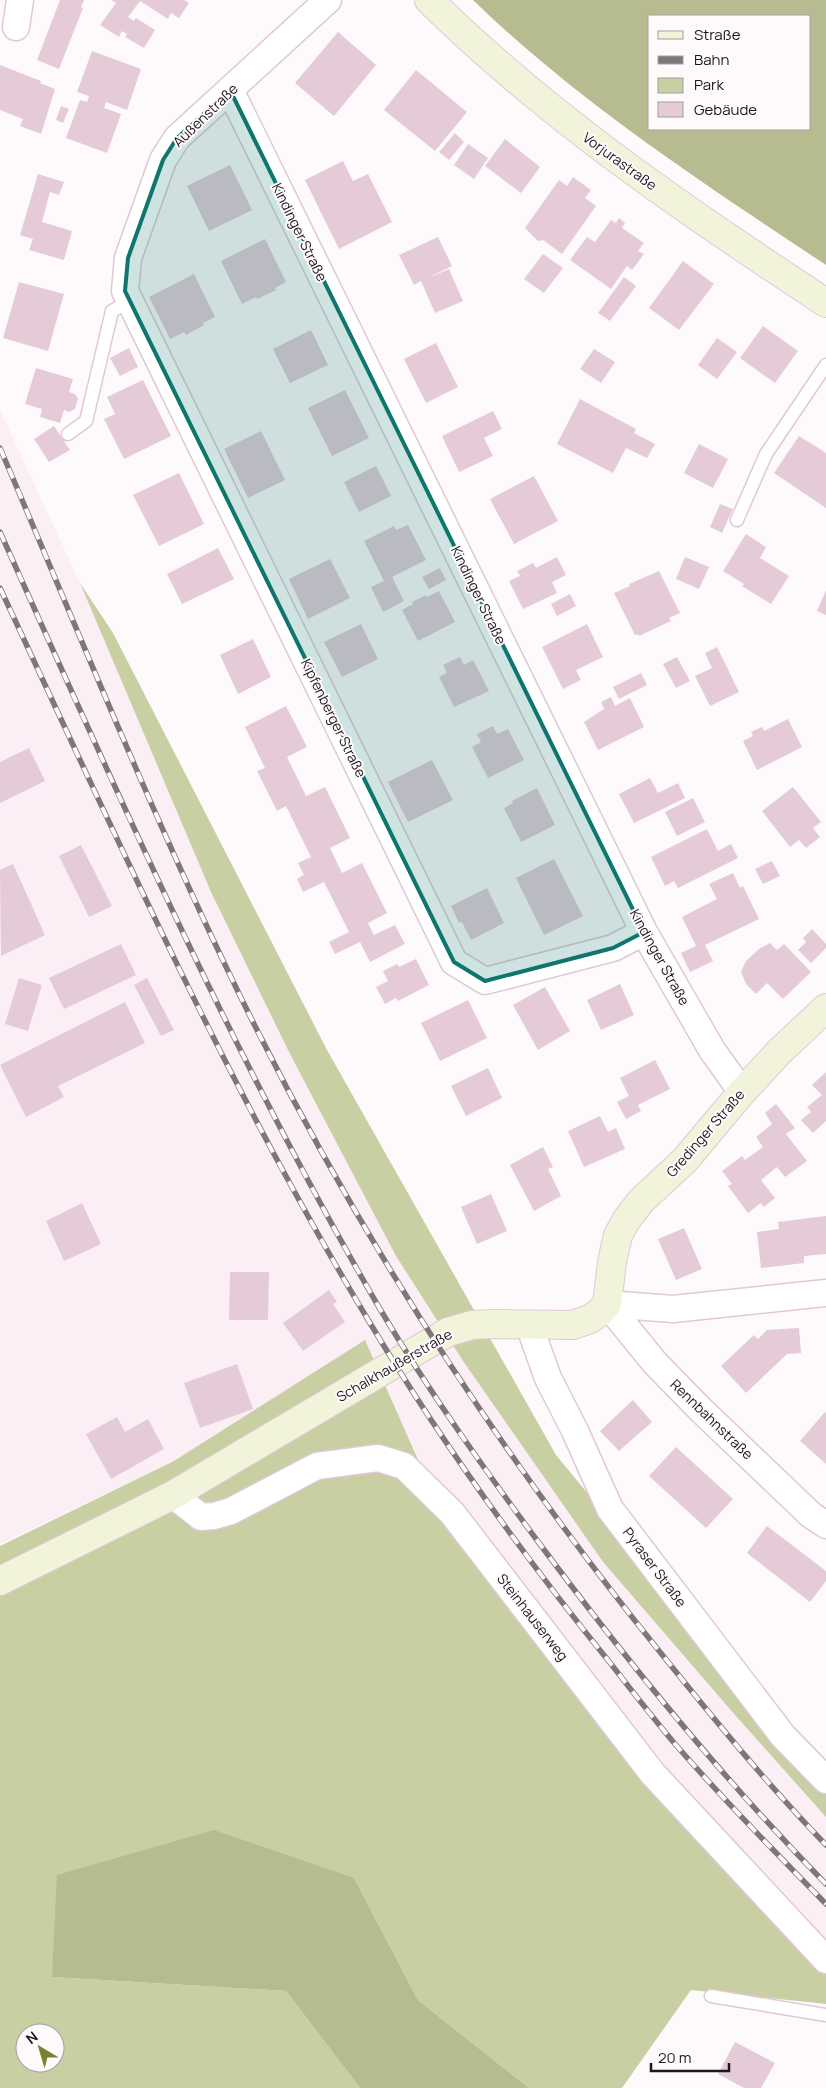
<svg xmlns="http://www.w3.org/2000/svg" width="826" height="2088" viewBox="0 0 826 2088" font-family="Manrope,sans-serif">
  <rect width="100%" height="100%" fill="#fef9fb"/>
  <!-- built -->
  <path fill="#fceef5" d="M0,410L80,583L211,892L396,1256L463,1361L603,1562L735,1715L826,1817V1960L174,1461L0,1544Z"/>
  <!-- green -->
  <path fill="#c8cfa3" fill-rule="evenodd" d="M80,583L113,633L327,1050L556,1455L826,1782V1817L735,1715L603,1562L463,1361L396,1256L290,1054L211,892Z
    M365,1340L423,1471L596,1698L826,1960V2004L691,1990L622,2088H529L418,2000L354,1878L52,1977L286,1991L360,2088H0V1546L174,1461ZM25,2033H55V2063H25Z"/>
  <!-- forest -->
  <path fill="#b6bc90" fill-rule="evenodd" d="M473,0H826V265C704,184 578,102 473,0ZM650,16H810V129H650Z
    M214,1830L354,1878L418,2000L529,2088H360L286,1991L52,1977L57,1875Z"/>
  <!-- building -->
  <path fill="#e4cbd7" d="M60,0H84L81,7L83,8L59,69L37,60Z
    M111,0H184L189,3L179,18L171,13L168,19L140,1L128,17L134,21L136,18L155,30L144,48L125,37L127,34L122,31L119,37L100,25L116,3Z
    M338,32L376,65L334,116L295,83Z
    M92,51L141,69L127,110L106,102L104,108L121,114L107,153L66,138L80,100L87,102L89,96L77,92Z
    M0,65L41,81L40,83L55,89L41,134L20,126L23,119L0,110Z
    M416,70L467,112L435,151L384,110Z
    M61,106L69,109L63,123L56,120Z
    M455,133L464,142L449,160L439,152Z
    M505,139L540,167L521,193L485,166Z
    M468,144L488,158L474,179L454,165Z
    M343,161L353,181L368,174L392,222L339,249L305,180Z
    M230,165L252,210L209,231L187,186Z
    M38,174L64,182L59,195L50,192L42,222L72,231L64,260L29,250L33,239L20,235Z
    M573,177L591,190L585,198L596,206L562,254L543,240L538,241L525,228L559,180L567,186Z
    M619,218L625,223L622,228L644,243L638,251L644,254L632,270L627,266L611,289L570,260L587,237L595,242L611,220L616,223Z
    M438,237L452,266L426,279L449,269L463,301L435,313L421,281L414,285L399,255Z
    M265,239L286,282L275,288L276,290L257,299L256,297L242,304L221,261Z
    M543,254L563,268L544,293L524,279Z
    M683,261L714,284L679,330L649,308Z
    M194,274L215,317L203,323L204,325L186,335L184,332L170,339L149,297Z
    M624,277L636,286L610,321L598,313Z
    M19,282L64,294L48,351L3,338Z
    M763,326L798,351L775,383L740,358Z
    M311,330L328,365L290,383L273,349Z
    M717,338L737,352L717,379L698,365Z
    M436,343L458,387L426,403L404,359Z
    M129,348L138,367L120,376L110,358Z
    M594,349L615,362L601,383L580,369Z
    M36,368L73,379L69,392L75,394L78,399L75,409L69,412L64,410L60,423L40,417L42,409L25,404Z
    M143,380L171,436L124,459L104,419L115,414L107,397Z
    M345,390L369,438L332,456L308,408Z
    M580,399L636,429L634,433L655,444L647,458L626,448L613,473L557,444Z
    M493,411L502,429L484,438L493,456L459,472L442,436Z
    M54,426L70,450L49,462L34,439Z
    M261,431L285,480L248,498L224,449Z
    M799,436L826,453V508L774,473Z
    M699,444L728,459L713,488L684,473Z
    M376,466L391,496L359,512L344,482Z
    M179,473L204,524L159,546L133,495Z
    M534,476L558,521L514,544L490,499Z
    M720,504L733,509L722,533L710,527Z
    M408,525L426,560L392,577L404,601L383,612L371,587L384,581L364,541L394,526L396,530Z
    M746,534L766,547L760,558L789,576L771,604L742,586L744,584L723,571Z
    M218,548L234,579L182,604L167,574Z
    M557,557L566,575L552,582L557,593L523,609L509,581L520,576L517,571L533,563L536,568Z
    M685,557L709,567L699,589L676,579Z
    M330,559L350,598L308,619L289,579Z
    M440,568L446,580L429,589L422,577Z
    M659,571L680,613L669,618L671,621L639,636L638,634L635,635L614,593L630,586L629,584Z
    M826,590V615L817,611Z
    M439,591L455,622L418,641L402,610L413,604L412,602L426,595L427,597Z
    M570,594L576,606L557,616L551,604Z
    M361,624L378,659L342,677L324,642Z
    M587,624L603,657L576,670L581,680L563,689L542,647Z
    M253,639L271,677L238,694L220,655Z
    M717,647L739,692L710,706L695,676L712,668L705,653Z
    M460,657L464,665L473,660L489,691L454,707L439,677L447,673L443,665Z
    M677,657L690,681L676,688L663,664Z
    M641,673L647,685L619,699L613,687Z
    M611,697L615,706L630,698L644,727L598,750L584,722L604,709L601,702Z
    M286,706L307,747L287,757L306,796L325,787L350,838L330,848L342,873L362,863L387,913L368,923L374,935L395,925L405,944L370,962L360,942L335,954L329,942L349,932L324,882L303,892L297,879L304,875L298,863L311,857L286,806L277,811L257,771L265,768L245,727Z
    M788,719L802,747L757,770L743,741L753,736L751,732L762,727L764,731Z
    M493,726L497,734L508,729L524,760L488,778L472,747L481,742L477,734Z
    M29,748L45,781L0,803V762Z
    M432,760L453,800L408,822L388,782Z
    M650,778L658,793L678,783L685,798L634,823L619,794Z
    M793,787L821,822L813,828L820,837L806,848L799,840L790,847L762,811Z
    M537,788L555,825L521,842L504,808L513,803L512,801Z
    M693,798L705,822L677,836L665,812Z
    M707,829L718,851L731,844L738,858L678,888L674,881L665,886L651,857Z
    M81,845L112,906L89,917L59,856Z
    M554,859L583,916L544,935L516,878Z
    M772,861L780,876L763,884L755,869Z
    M13,864L45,935L1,956L0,870Z
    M733,873L740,888L743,886L759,919L705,945L713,961L690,972L681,953L696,946L682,917L717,899L709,884Z
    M487,888L504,923L471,940L462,922L459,923L451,906Z
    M812,929L826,944V948L811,963L798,950L806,942L803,938Z
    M770,943L777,950L784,944L811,972L783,999L767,983L756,994L746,984L741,972L746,961L759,949Z
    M121,944L136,975L64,1009L49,978Z
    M416,959L429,985L398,1001L396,998L385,1004L376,987L388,981L383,971L397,964L399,967Z
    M19,978L42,985L28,1031L5,1024Z
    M147,978L174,1030L161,1036L134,985Z
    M620,984L634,1015L601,1030L587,1000Z
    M545,987L570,1031L538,1050L513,1005Z
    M468,1000L487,1038L440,1061L421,1023Z
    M125,1002L145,1043L58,1086L64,1097L26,1117L0,1065Z
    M655,1060L670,1089L638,1105L641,1111L626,1119L617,1102L629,1096L620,1078Z
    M488,1068L502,1098L466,1116L451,1086Z
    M826,1072V1121L813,1133L801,1120L811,1112L807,1107L822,1095L812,1085Z
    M776,1104L795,1128L786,1134L807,1161L785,1177L777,1167L761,1180L775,1198L764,1207L761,1203L748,1213L728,1186L732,1184L722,1171L742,1156L745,1160L763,1147L756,1137L772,1124L765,1113Z
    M600,1116L608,1132L616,1128L625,1149L584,1167L568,1131Z
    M543,1147L553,1167L548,1169L561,1196L534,1211L510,1165Z
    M491,1194L507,1231L477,1244L461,1207Z
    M82,1203L101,1244L64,1261L46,1221Z
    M826,1216V1254L804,1256V1263L761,1268L757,1232L779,1229L778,1222Z
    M684,1228L702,1269L676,1280L658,1239Z
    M230,1272H269L268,1320H229Z
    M329,1290L337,1302L333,1304L345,1322L303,1351L283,1323Z
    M799,1328L801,1353L787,1354L746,1393L721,1366L754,1335L758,1339L767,1330Z
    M237,1364L253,1409L200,1428L184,1383Z
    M633,1400L652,1422L619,1451L600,1431Z
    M825,1412L826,1413V1464L800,1441Z
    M117,1417L125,1432L148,1419L164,1449L111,1479L86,1434Z
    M676,1447L733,1499L706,1528L649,1476Z
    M767,1526L826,1571V1581L810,1602L747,1553Z
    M735,2042L775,2063L761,2088H744L718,2074Z"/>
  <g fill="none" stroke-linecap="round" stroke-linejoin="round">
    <!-- service casing -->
    <g stroke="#e1c8d4" stroke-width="15">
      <path id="service" d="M68,434L86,421L112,311L130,301
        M737,520L766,454L826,365
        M711,1996L826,2015"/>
    </g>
    <!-- minor casing -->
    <g stroke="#e1c8d4" stroke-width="29">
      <path id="minor" d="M328,0L177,138L163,160L128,258L125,291L454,962L485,981L613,948L644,932
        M16,27L20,0
        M230,90L644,932L712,1050L742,1092
        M607,1304L655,1363L701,1410L811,1515L826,1525
        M607,1304L673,1309L826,1293
        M529,1325L548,1378L575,1431L610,1509L783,1736L826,1780
        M173,1495L201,1517L214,1516L231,1511L317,1466L378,1458L404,1466L452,1513L653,1774L826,1960"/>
    </g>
    <!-- secondary casing -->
    <g stroke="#e1c8d4" stroke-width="30">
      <path id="secondary" d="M429,0C549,118 686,211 826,303
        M0,1581L173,1495L448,1332L472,1325L492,1324L573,1325L590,1319L599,1313L607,1304L612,1262L618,1235L627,1219L641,1201L685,1160L742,1092L779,1052L826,1008"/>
    </g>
    <!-- service -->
    <use href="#service" stroke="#fff" stroke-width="12"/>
    <!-- minor -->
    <use href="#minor" stroke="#fff" stroke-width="26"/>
    <!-- secondary -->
    <use href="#secondary" stroke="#f1f4da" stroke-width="28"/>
    <!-- rail casing -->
    <g stroke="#7e777a" stroke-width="5.5">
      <path id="rail" d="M0,448C83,642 161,838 255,1026C367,1249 503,1458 660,1652C713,1718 767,1784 826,1845
        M0,532C118,795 234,1059 380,1309C429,1392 485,1470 542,1547C630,1665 723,1779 826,1884
        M0,588C115,834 226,1084 367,1318C439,1439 522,1554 611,1664C632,1691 653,1718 675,1744C723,1799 775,1852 826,1904"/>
    </g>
    <!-- rail -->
    <use href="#rail" stroke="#fef9fb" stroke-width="4" stroke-dasharray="11" stroke-linecap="butt"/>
  </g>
  <!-- marked area -->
  <path fill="#0f766e" fill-opacity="0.2" stroke="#0f766e" stroke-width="4" stroke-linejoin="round" d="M230,90L644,932L613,948L485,981L454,962L125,291L128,258L163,160L177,138Z"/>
  <g text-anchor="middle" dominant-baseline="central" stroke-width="4" stroke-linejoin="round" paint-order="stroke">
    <!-- street labels -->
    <g font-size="14" fill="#1f171b" stroke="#fef9fb">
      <text transform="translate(205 115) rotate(-44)">Außenstraße</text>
      <text transform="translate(620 161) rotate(36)">Vorjurastraße</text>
      <text transform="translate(300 232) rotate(64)">Kindinger Straße</text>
      <text transform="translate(479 595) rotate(64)">Kindinger Straße</text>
      <text transform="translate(334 718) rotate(64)">Kipfenberger Straße</text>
      <text transform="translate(660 957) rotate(61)">Kindinger Straße</text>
      <text transform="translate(705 1133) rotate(-49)">Gredinger Straße</text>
      <text transform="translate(394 1365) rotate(-30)">Schalkhaußerstraße</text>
      <text transform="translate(712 1419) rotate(44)">Rennbahnstraße</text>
      <text transform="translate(655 1567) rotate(53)">Pyraser Straße</text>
      <text transform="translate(533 1617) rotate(52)">Steinhauserweg</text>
    </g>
  </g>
  <!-- legend -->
  <rect x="648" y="15" width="162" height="115" fill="#fef9fb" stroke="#a59fa1"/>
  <rect x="658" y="31" width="25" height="8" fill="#f1f4da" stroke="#a59fa1"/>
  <text x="694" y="40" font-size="15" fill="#1f171b">Straße</text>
  <rect x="658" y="56" width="25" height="8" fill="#7e777a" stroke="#a59fa1"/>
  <text x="694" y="65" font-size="15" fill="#1f171b">Bahn</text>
  <rect x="658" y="78" width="25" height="15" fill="#c8cfa3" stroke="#a59fa1"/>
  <text x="694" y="90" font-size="15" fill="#1f171b">Park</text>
  <rect x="658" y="102" width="25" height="15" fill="#e4cbd7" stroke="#a59fa1"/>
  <text x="694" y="115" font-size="15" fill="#1f171b">Gebäude</text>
  <!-- north arrow -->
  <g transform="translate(40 2048) rotate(322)"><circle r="24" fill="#fef9fb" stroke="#a59fa1"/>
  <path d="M0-4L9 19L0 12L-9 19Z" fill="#7a822e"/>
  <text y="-8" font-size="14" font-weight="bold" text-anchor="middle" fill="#1f171b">N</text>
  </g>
  <!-- scale -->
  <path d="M651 2063v8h78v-8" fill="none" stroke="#1f171b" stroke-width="2.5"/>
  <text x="658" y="2063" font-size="15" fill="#1f171b" stroke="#fef9fb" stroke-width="4" paint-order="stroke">20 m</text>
</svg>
